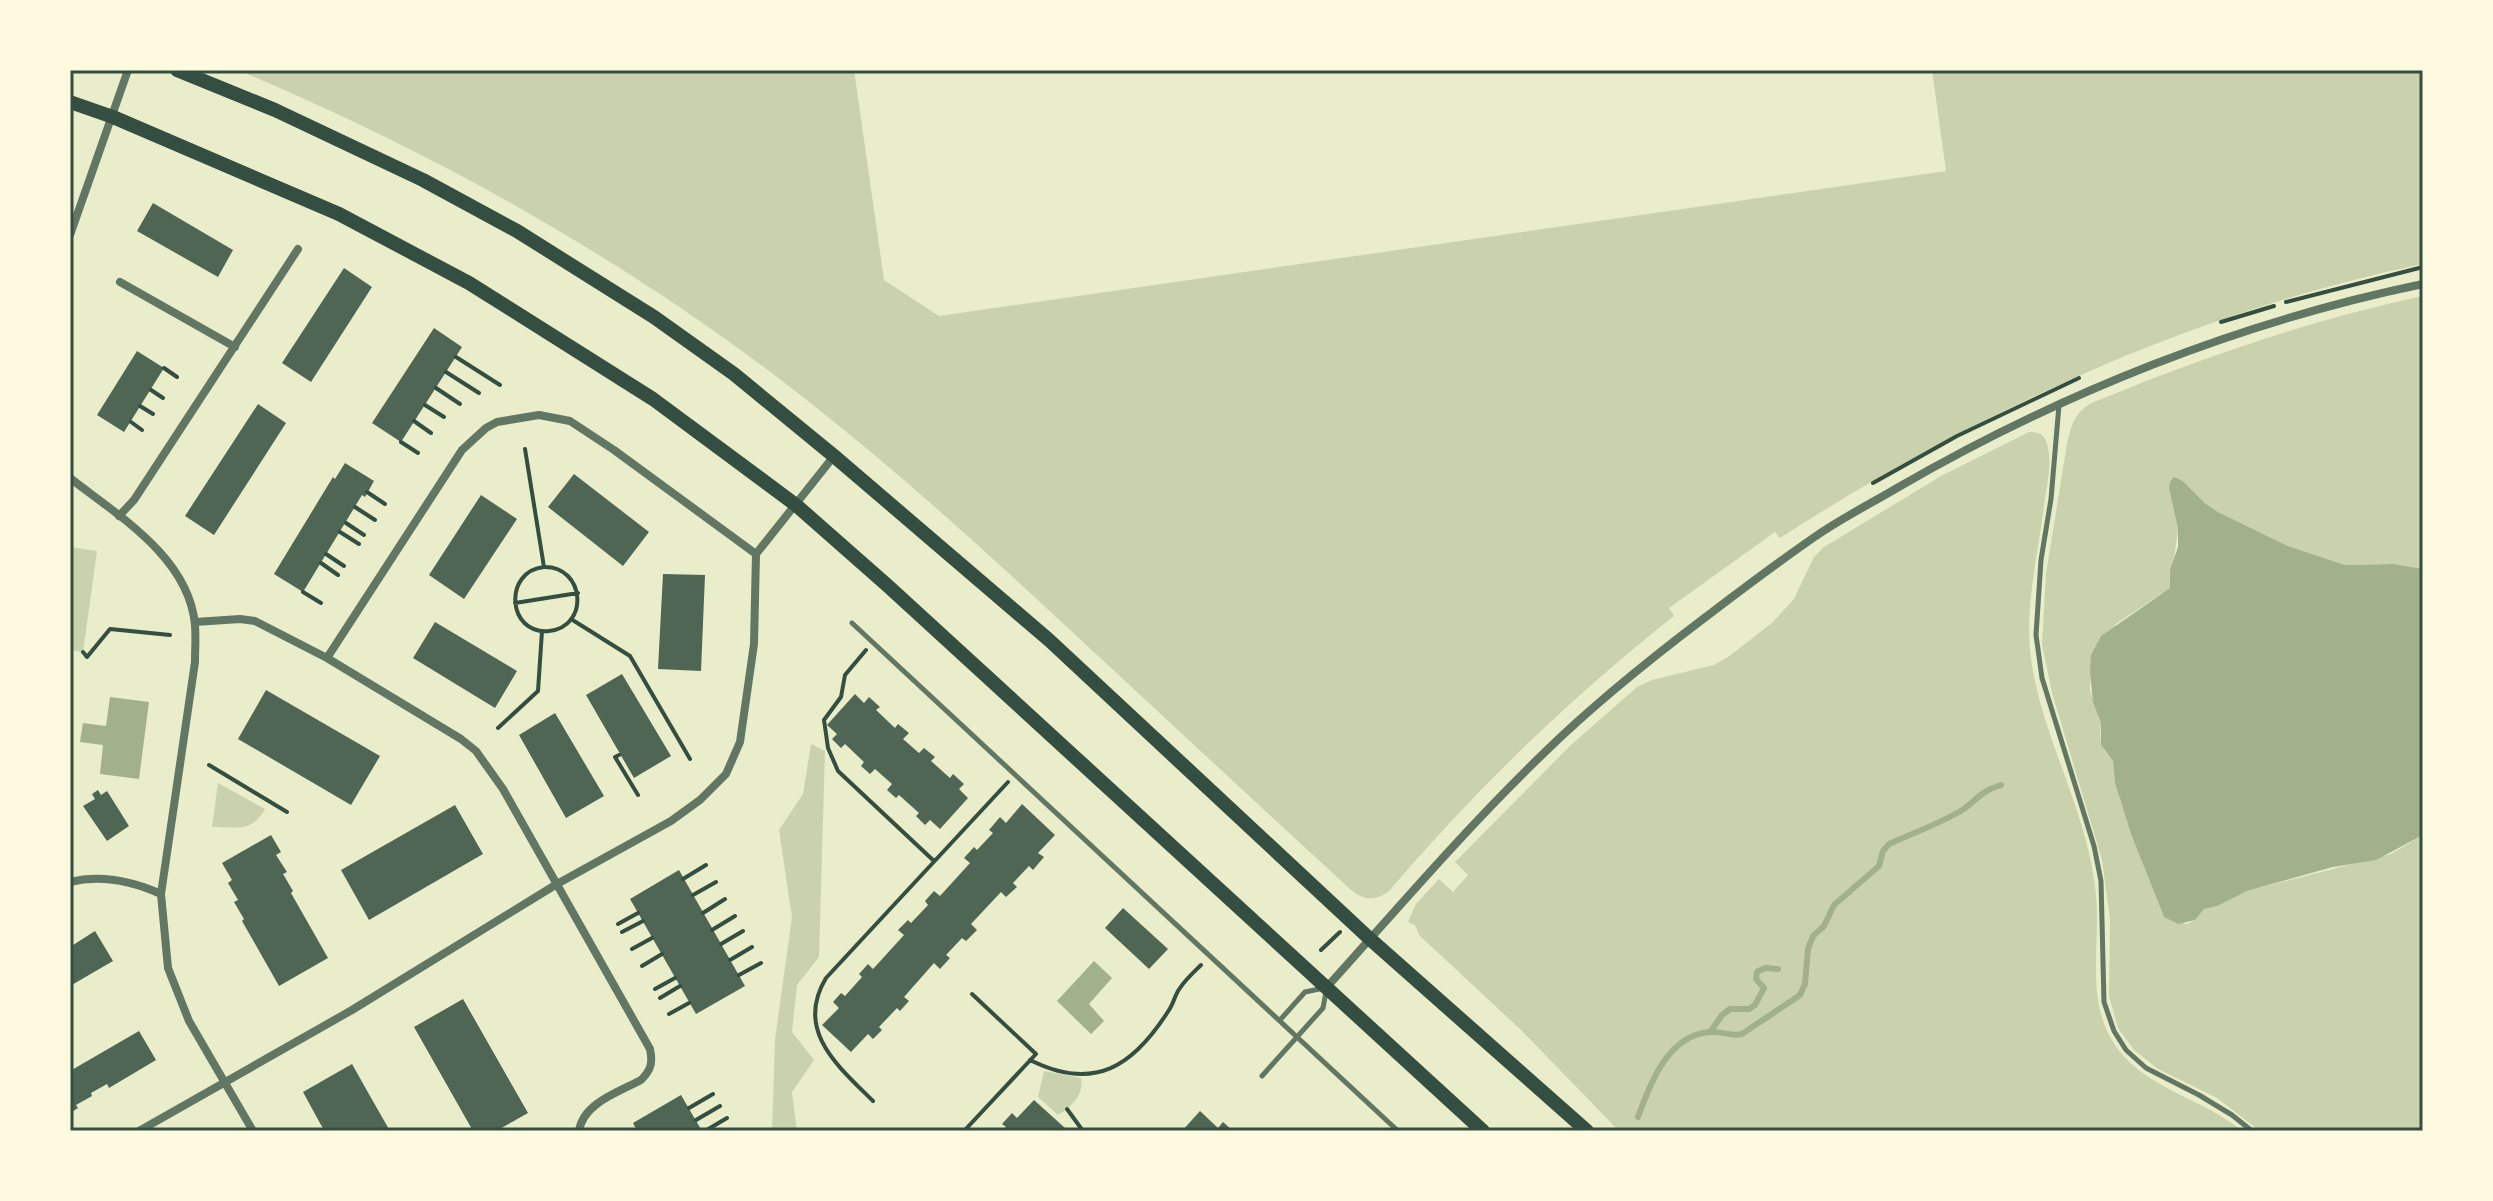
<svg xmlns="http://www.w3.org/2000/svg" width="2493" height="1201" viewBox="0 0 2493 1201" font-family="Rubik,sans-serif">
  <rect width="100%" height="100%" fill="#e9edc9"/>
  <!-- green -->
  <path fill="#cad2ad" d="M238,70H854L884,280L939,316L1946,171L1932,70H2423V264C2192,312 1977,411 1780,538L1775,532L1669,608L1674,616C1570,698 1475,790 1389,891C1375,902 1363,900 1350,889C1255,802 1162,715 1068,628C981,547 893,467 799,394C628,261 438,154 238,70Z
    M2423,296V569L2394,564L2345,565L2288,546L2218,512L2206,504L2183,481L2174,477L2169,488L2178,529L2170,588L2117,623L2091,655L2090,690L2101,723L2100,737L2104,750L2113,761L2115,783L2131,834L2164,917L2187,924L2195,920L2204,909L2247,891L2391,854L2423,835V1131H2260L2217,1098L2158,1069L2134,1050L2118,1028L2109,996L2110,919L2102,860L2052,693L2042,644L2046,574L2067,444C2071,425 2075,411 2094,402C2201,358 2310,320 2423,296Z
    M2029,432C2039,432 2044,434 2047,444C2052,460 2048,482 2045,498C2040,542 2029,586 2029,631C2030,720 2088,804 2096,895C2101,946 2084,1003 2117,1048C2147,1089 2204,1099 2242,1131H1619L1521,1030L1419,935L1415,925L1408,922L1416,904L1439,879L1453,892L1468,875L1455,862L1571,745L1637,687L1652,680L1714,665L1728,657L1772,623L1794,599L1814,557L1824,547L1941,476Z
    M70,547L97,551L83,652L70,650Z
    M811,744L825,751L819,957L797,985L792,1032L814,1060L792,1092L797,1131H772L775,1040L792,917L779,830L803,794Z
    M218,783L265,809C252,833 236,827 212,827Z
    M1044,1071L1081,1078C1084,1095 1072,1106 1058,1115L1038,1097Z"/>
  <!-- water -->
  <path fill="#a3b18a" d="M2174,477L2183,481L2206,504L2218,512L2288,546L2345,565L2394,564L2423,569V835L2376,860L2333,867L2247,891L2217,906L2204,909L2195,920L2178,924L2164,917L2131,834L2115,783L2113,761L2101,745V723L2093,702L2090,672L2091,655L2101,636L2170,588V570L2178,547V529L2169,488L2170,482Z
    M110,697L149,702L139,779L100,774L103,745L80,742L83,723L106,726Z
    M1094,961L1112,978L1089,1004L1104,1021L1091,1034L1057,1001Z"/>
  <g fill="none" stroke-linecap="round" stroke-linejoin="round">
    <!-- stream -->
    <path stroke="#a3b18a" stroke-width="6" d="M1711,1031L1722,1015L1730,1009H1749L1755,1005L1764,988L1756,979L1757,972L1765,968L1778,969
      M1638,1117C1650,1084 1668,1034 1711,1032C1723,1031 1730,1037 1742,1034L1800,995L1805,984L1808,949L1813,936L1824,926L1834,905L1879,866L1883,851L1889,844C1913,833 1936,825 1959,812C1977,801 1978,792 2001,785"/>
  </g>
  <!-- building -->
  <path fill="#4f6655" d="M153,203L233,250L218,277L137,231Z
    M344,268L372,287L311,382L282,363Z
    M434,328L462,347L401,442L372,423Z
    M137,351L164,368L124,432L97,415Z
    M258,404L286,423L214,535L185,516Z
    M345,463L374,481L365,497L362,495L303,592L274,574L333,477L335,479Z
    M574,474L649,532L623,566L548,507Z
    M481,495L517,519L464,599L429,575Z
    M663,574L705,575L701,671L658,669Z
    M435,622L517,671L495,708L413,658Z
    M622,674L671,756L634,778L586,695Z
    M266,690L380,756L351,805L238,739Z
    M855,694L864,703L869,697L880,707L876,710L895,728L898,724L909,733L903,739L919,753L924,748L935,757L931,761L950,778L953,774L964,784L959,789L968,798L940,829L930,820L925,825L916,816L919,813L899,795L896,798L887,790L892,784L875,769L870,774L861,766L864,762L845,744L841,748L832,739L837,734L827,725Z
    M555,713L604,796L566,818L519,735Z
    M98,790L101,795L107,791L129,826L107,841L83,806L95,799L92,794Z
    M1022,804L1055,835L1038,853L1044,857L1033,870L1029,866L1013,883L1017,887L1006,897L1001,892L971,924L977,930L966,941L962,938L946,955L950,958L940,969L934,963L904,997L909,1001L900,1011L897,1008L879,1027L882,1030L873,1039L868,1034L851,1052L822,1025L839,1008L833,1002L841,993L845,996L862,977L859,974L868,964L873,969L904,935L898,930L908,920L911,923L928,905L925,901L934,891L940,896L970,863L964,858L974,847L977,850L993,833L989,830L1000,817L1006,823Z
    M455,805L483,854L369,920L341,870Z
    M271,835L281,852L276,855L287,872L283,874L293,891L291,893L328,958L279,986L242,921L244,919L234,902L238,900L228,883L232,880L222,863Z
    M679,870L745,986L696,1014L630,899Z
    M1123,908L1168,949L1149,969L1105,928Z
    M95,931L113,961L70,986V947Z
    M463,999L528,1113L496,1131H473L414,1027Z
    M139,1031L156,1060L109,1088L107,1084L91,1093L92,1096L76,1105L78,1108L70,1113V1071Z
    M352,1064L370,1096L390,1131H325L321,1125L303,1092Z
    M681,1095L702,1131H637L633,1123Z
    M1034,1100L1065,1128L1062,1131H1002L1006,1127L1002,1124L1012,1113L1017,1118Z
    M1200,1111L1218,1128L1223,1122L1233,1131H1182Z"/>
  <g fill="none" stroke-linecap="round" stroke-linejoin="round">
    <!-- path -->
    <path stroke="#344e41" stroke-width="4" d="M2286,302L2423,267
      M2221,322L2274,306
      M456,357L500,385
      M164,368L177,377
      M446,372L479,393
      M436,388L460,404
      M151,390L163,398
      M425,405L444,417
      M140,406L153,414
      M414,421L431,433
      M131,422L142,430
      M401,442L418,453
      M525,449L544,567C503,571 507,635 549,631C590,627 585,566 544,567
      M1873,483L1957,436L2079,378
      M367,492L385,504
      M355,507L375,520
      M346,523L364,535
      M340,532L359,544
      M326,554L344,566
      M321,563L338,575
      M303,592L321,603
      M515,603L578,593
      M571,619L630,656L690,759
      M866,650L845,675L841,697L824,720L828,748L838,771L934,861
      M83,652L87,657L110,629L170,635
      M498,728L538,691L542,631
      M619,755L615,757L638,795
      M209,765L287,812
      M683,879L706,865
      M693,895L716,882
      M703,913L725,899
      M618,924L638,913
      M712,930L735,916
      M622,932L643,921
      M721,944L743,931
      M632,949L652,938
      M1321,950L1340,932
      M730,960L752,947
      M642,966L662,954
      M739,975L761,963
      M655,989L675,978
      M660,998L680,986
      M669,1014L689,1003
      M1030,1060C1094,1092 1133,1067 1169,1010C1174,1003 1175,994 1180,988C1186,979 1194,972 1201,965
      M873,1101C839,1067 794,1031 826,978L1008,782
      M689,1108L713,1094
      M1067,1109L1083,1131
      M696,1120L720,1106
      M705,1131L727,1118
      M964,1131L1036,1054L972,994"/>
    <!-- service -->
    <path stroke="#617663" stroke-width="5" d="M2059,405L2051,499L2041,560L2036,635L2042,678L2094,846L2101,881L2104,1002L2114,1031L2126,1050L2146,1068L2199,1095L2232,1115L2252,1131
      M852,623L1398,1131
      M1280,1020L1305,992L1324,988
      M1262,1076L1323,1008L1326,992"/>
    <!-- minor -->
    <path stroke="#617663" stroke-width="8" d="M70,235L128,70
      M120,282L235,347
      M70,478C117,515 189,557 195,625C196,637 195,649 195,662L161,894L168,968L189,1021L253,1131
      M119,516L134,500L298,249
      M195,622L240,619L255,621L327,658L461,739L476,751L503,789L650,1049C653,1063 651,1070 641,1080C619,1092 583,1103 579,1131
      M327,658L462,450L486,428L497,422L539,415L570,421L614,450L756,554
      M70,882C102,874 132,881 161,894
      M1327,987C1399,907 1468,826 1545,752C1594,704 1649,660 1703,619C1740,591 1778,562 1816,536C1842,518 1870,504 1897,488C2059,394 2239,322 2423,284
      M139,1131L352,1010L557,884L671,821L700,800L726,774L740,742L754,644L756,554L834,456"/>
    <!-- secondary -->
    <path stroke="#344e41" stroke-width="14" d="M177,70L275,110L423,180L517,231L654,317L734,374L834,456L1049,640L1370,939L1587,1131
      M70,102L113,117L339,214L469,283L653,399L796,505L888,586L1483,1131"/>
  </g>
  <!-- border -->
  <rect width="2493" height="1201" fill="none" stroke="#fefae0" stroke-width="144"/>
  <rect x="72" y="72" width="2349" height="1057" fill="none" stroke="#344e41" stroke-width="3"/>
</svg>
